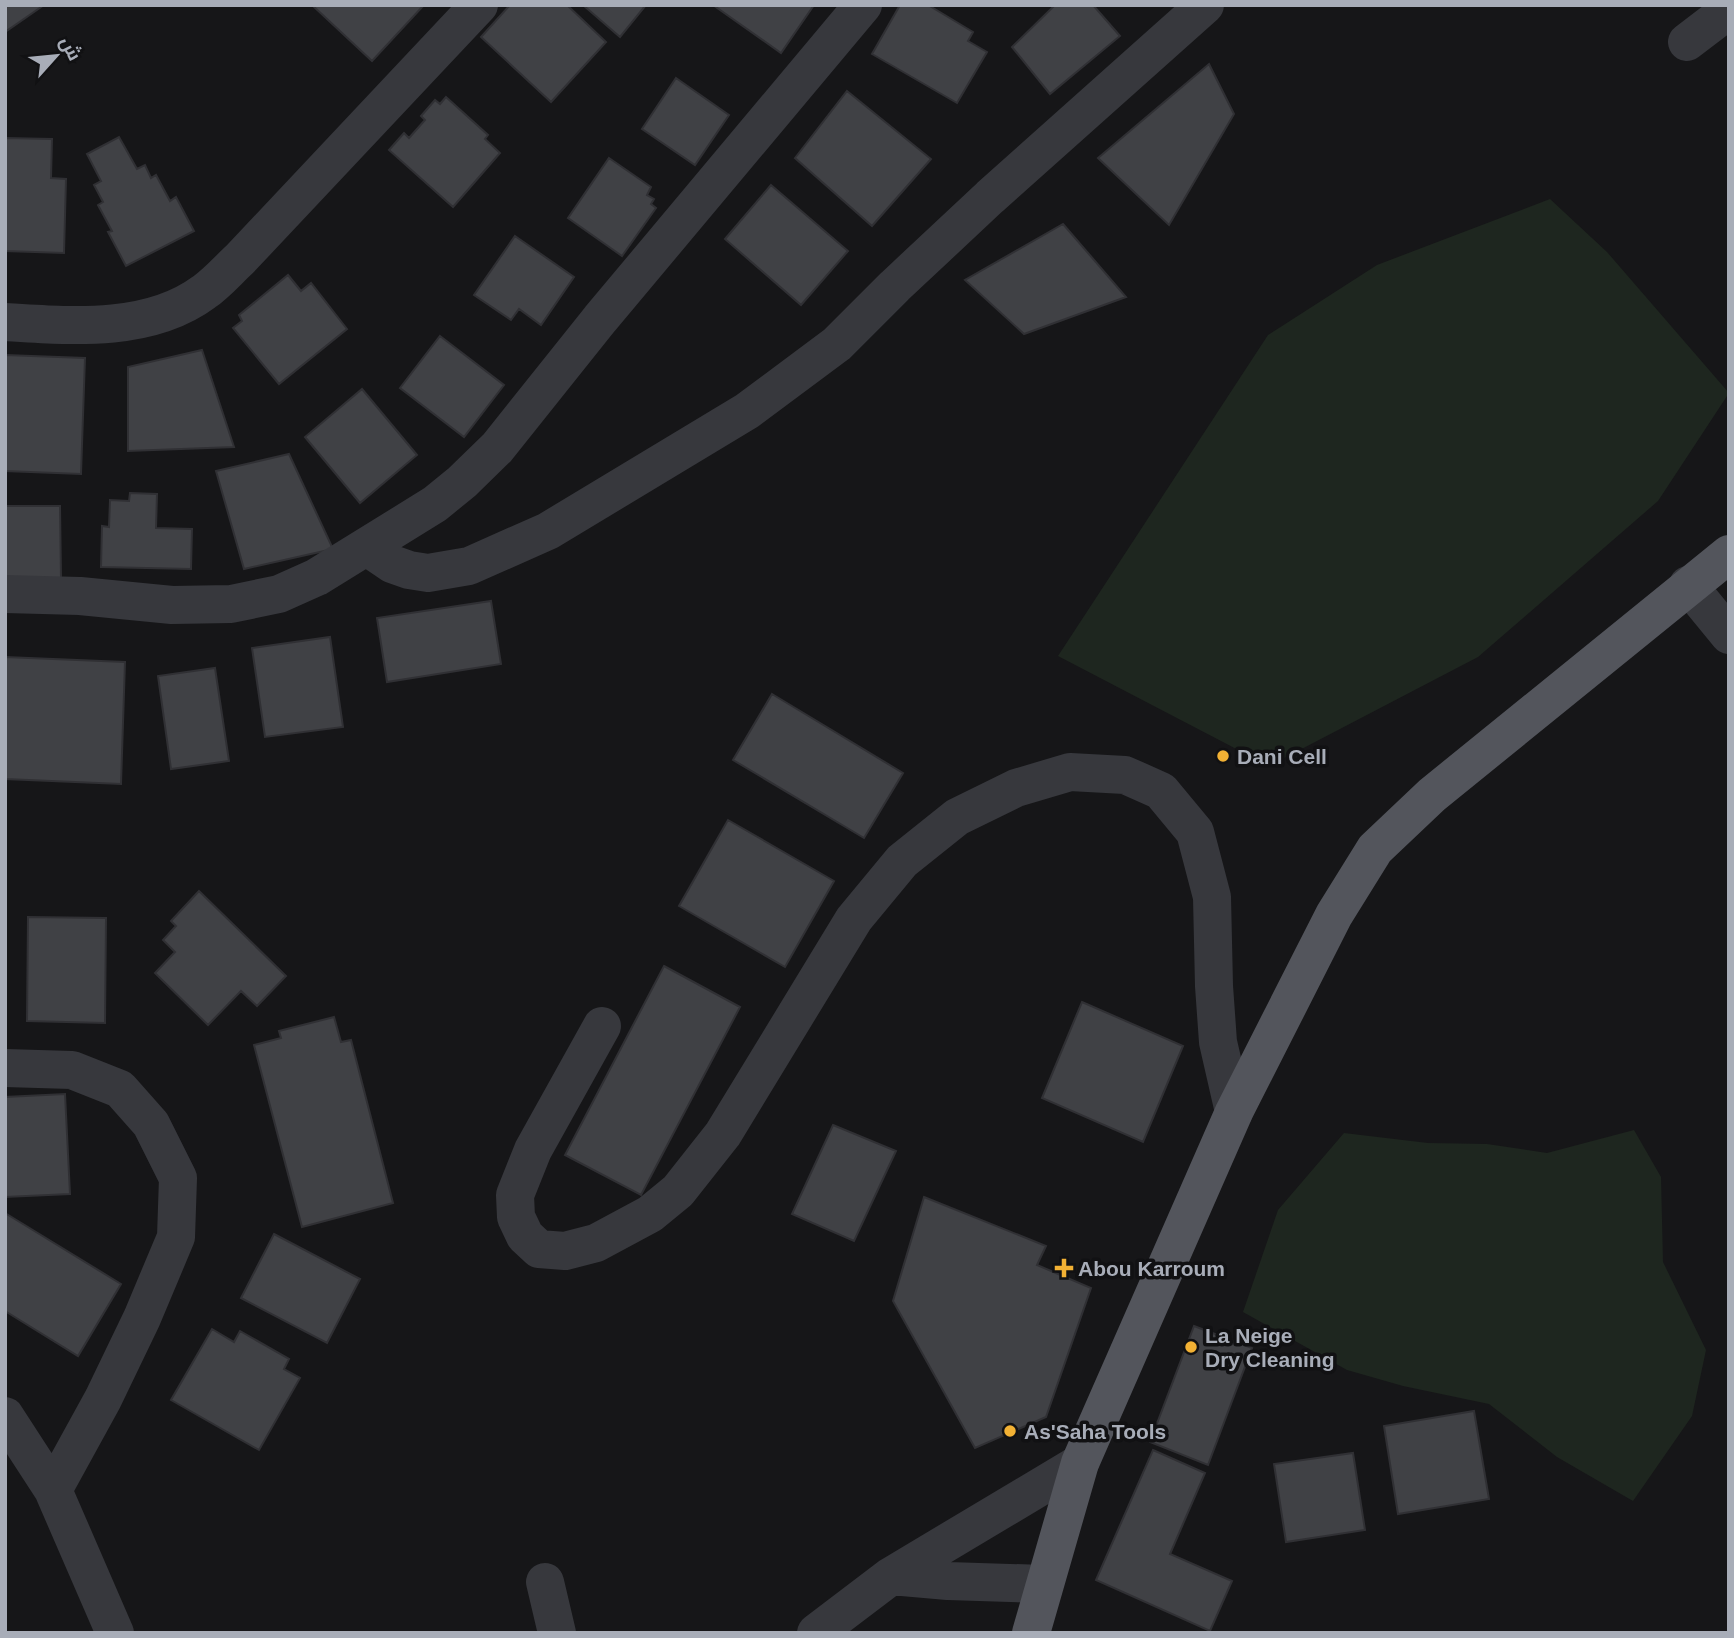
<svg xmlns="http://www.w3.org/2000/svg" width="1734" height="1638" viewBox="0 0 1734 1638" font-family="Arial,Cairo,sans-serif">
  <rect width="100%" height="100%" fill="#161618"/>
  <!-- green -->
  <path fill="#1e261f" d="M1550,199L1607,252L1729,393L1658,501L1478,657L1269,766L1058,656L1268,335L1377,265Z
    M1634,1130L1661,1177L1663,1262L1706,1350L1692,1416L1633,1501L1557,1457L1489,1404L1403,1386L1347,1370L1243,1312L1278,1210L1344,1133L1428,1143L1487,1144L1547,1153Z"/>
  <!-- building -->
  <path fill="#404145" stroke="#303034" stroke-width="2" d="M5,5H44L5,32Z
    M312,5H424L372,61Z
    M510,5H567L606,42L551,102L481,37Z
    M583,5H646L620,37Z
    M713,5H814L781,53Z
    M900,5H928L973,32L968,41L987,52L957,103L872,54Z
    M1055,5H1093L1120,36L1050,94L1012,47Z
    M1209,64L1234,114L1169,225L1098,158Z
    M676,78L729,115L695,165L642,129Z
    M847,91L931,159L872,226L795,158Z
    M446,97L488,135L485,139L500,153L453,207L389,150L404,133L409,138L425,120L421,116L435,100L440,104Z
    M119,137L137,169L145,165L151,178L156,175L170,201L176,197L194,231L126,266L108,232L112,231L98,205L103,202L94,185L101,181L87,154Z
    M5,138L52,139L51,178L66,179L64,253L5,251Z
    M609,158L651,187L647,195L654,199L651,204L656,208L622,256L568,218Z
    M771,185L848,251L801,305L725,239Z
    M1063,224L1126,297L1024,334L965,280Z
    M515,236L574,277L541,325L519,309L511,320L474,295Z
    M288,275L301,291L311,283L347,329L279,384L233,328L242,321L239,315Z
    M440,336L504,385L464,437L400,388Z
    M202,350L234,447L128,451V367Z
    M5,355L85,358L81,474L5,471Z
    M362,389L417,455L360,503L305,437Z
    M289,454L333,549L244,569L216,471Z
    M130,493L157,494L156,528L192,529L191,569L101,567L102,526L109,527L110,500L129,501Z
    M5,506H60L61,578H5Z
    M491,601L501,664L387,682L377,618Z
    M330,637L343,727L265,737L252,648Z
    M5,657L125,662L121,784L5,779Z
    M215,668L229,761L171,769L158,676Z
    M772,694L903,773L864,838L733,760Z
    M728,820L834,881L785,967L679,906Z
    M199,891L286,976L257,1006L241,991L208,1025L155,973L175,952L163,940L176,926L171,921Z
    M28,917L106,918L105,1023L27,1021Z
    M664,966L740,1007L641,1195L565,1155Z
    M1082,1002L1183,1046L1143,1142L1042,1098Z
    M334,1017L341,1042L351,1040L393,1203L302,1227L254,1045L281,1038L279,1031Z
    M65,1094L70,1194L5,1197V1097Z
    M833,1125L896,1151L854,1241L792,1214Z
    M924,1197L1046,1246L1037,1265L1091,1288L1046,1417L975,1448L893,1301Z
    M5,1213L121,1284L78,1356L5,1311Z
    M274,1234L360,1279L327,1343L241,1298Z
    M1194,1326L1252,1348L1208,1465L1150,1442Z
    M212,1329L234,1342L240,1331L289,1359L284,1369L300,1378L259,1450L171,1400Z
    M1474,1411L1489,1499L1398,1514L1384,1426Z
    M1153,1450L1205,1473L1170,1554L1232,1581L1210,1631L1096,1580Z
    M1353,1453L1365,1530L1286,1542L1274,1464Z"/>
  <g fill="none" stroke-linecap="round" stroke-linejoin="round">
    <!-- minor -->
    <path stroke="#37383d" stroke-width="38" d="M1687,42L1729,10
      M5,322C70,326 149,333 204,292C217,283 228,270 240,259L479,5
      M367,547L392,564L409,570L428,573L469,566L548,531L747,411L837,344L895,286L990,197L1205,5
      M1688,585L1729,635
      M5,594L80,596L172,605L231,604L279,594L317,577L435,504L462,482L497,448L600,319L863,5
      M602,1026L533,1150L515,1195L516,1217L525,1236L539,1249L565,1251L596,1243L650,1214L678,1191L723,1134L854,919L902,861L957,817L1016,788L1070,772L1125,775L1161,791L1195,832L1212,897L1214,986L1218,1042L1234,1112
      M5,1068L72,1070L120,1089L151,1124L178,1178L176,1237L142,1318L103,1399L53,1490
      M5,1416L53,1490L115,1633
      M891,1576L948,1581L1044,1584
      M545,1582L557,1633
      M816,1633L891,1576L1080,1463"/>
    <!-- major -->
    <path stroke="#53555c" stroke-width="38" d="M1031,1633L1080,1463L1234,1112L1334,915L1375,849L1432,795L1729,554"/>
  </g>
  <!-- markers -->
  <g fill="#f2b134" stroke="#111113" stroke-width="2.5">
    <circle cx="1223" cy="756" r="7"/>
    <path d="M1060.5 1257.5h7v7h7v7h-7v7h-7v-7h-7v-7h7z"/>
    <circle cx="1191" cy="1347" r="7"/>
    <circle cx="1010" cy="1431" r="7"/>
  </g>
  <g text-anchor="middle" dominant-baseline="central" stroke-width="7" stroke-linejoin="round" paint-order="stroke">
    <!-- poi labels -->
    <g font-size="21" font-weight="bold" fill="#a8adb8" stroke="#111113" text-anchor="start">
      <text x="1237" y="756">Dani Cell</text>
      <text x="1078" y="1268">Abou Karroum</text>
      <text x="1205" y="1335">La Neige<tspan x="1205" dy="24">Dry Cleaning</tspan></text>
      <text x="1024" y="1431">As'Saha Tools</text>
    </g>
  </g>
  <!-- border -->
  <rect width="1734" height="1638" fill="none" stroke="#a8adb8" stroke-width="14"/>
  <!-- north arrow -->
  <g transform="translate(56 56) rotate(63)" stroke="#111113" stroke-width="5" paint-order="stroke">
  <path d="M0-5L12 26L0 18L-12 26Z" fill="#a8adb8"/>
  <text y="-10" font-size="19" font-weight="bold" text-anchor="middle" fill="#a8adb8">ش</text>
  </g>
</svg>
